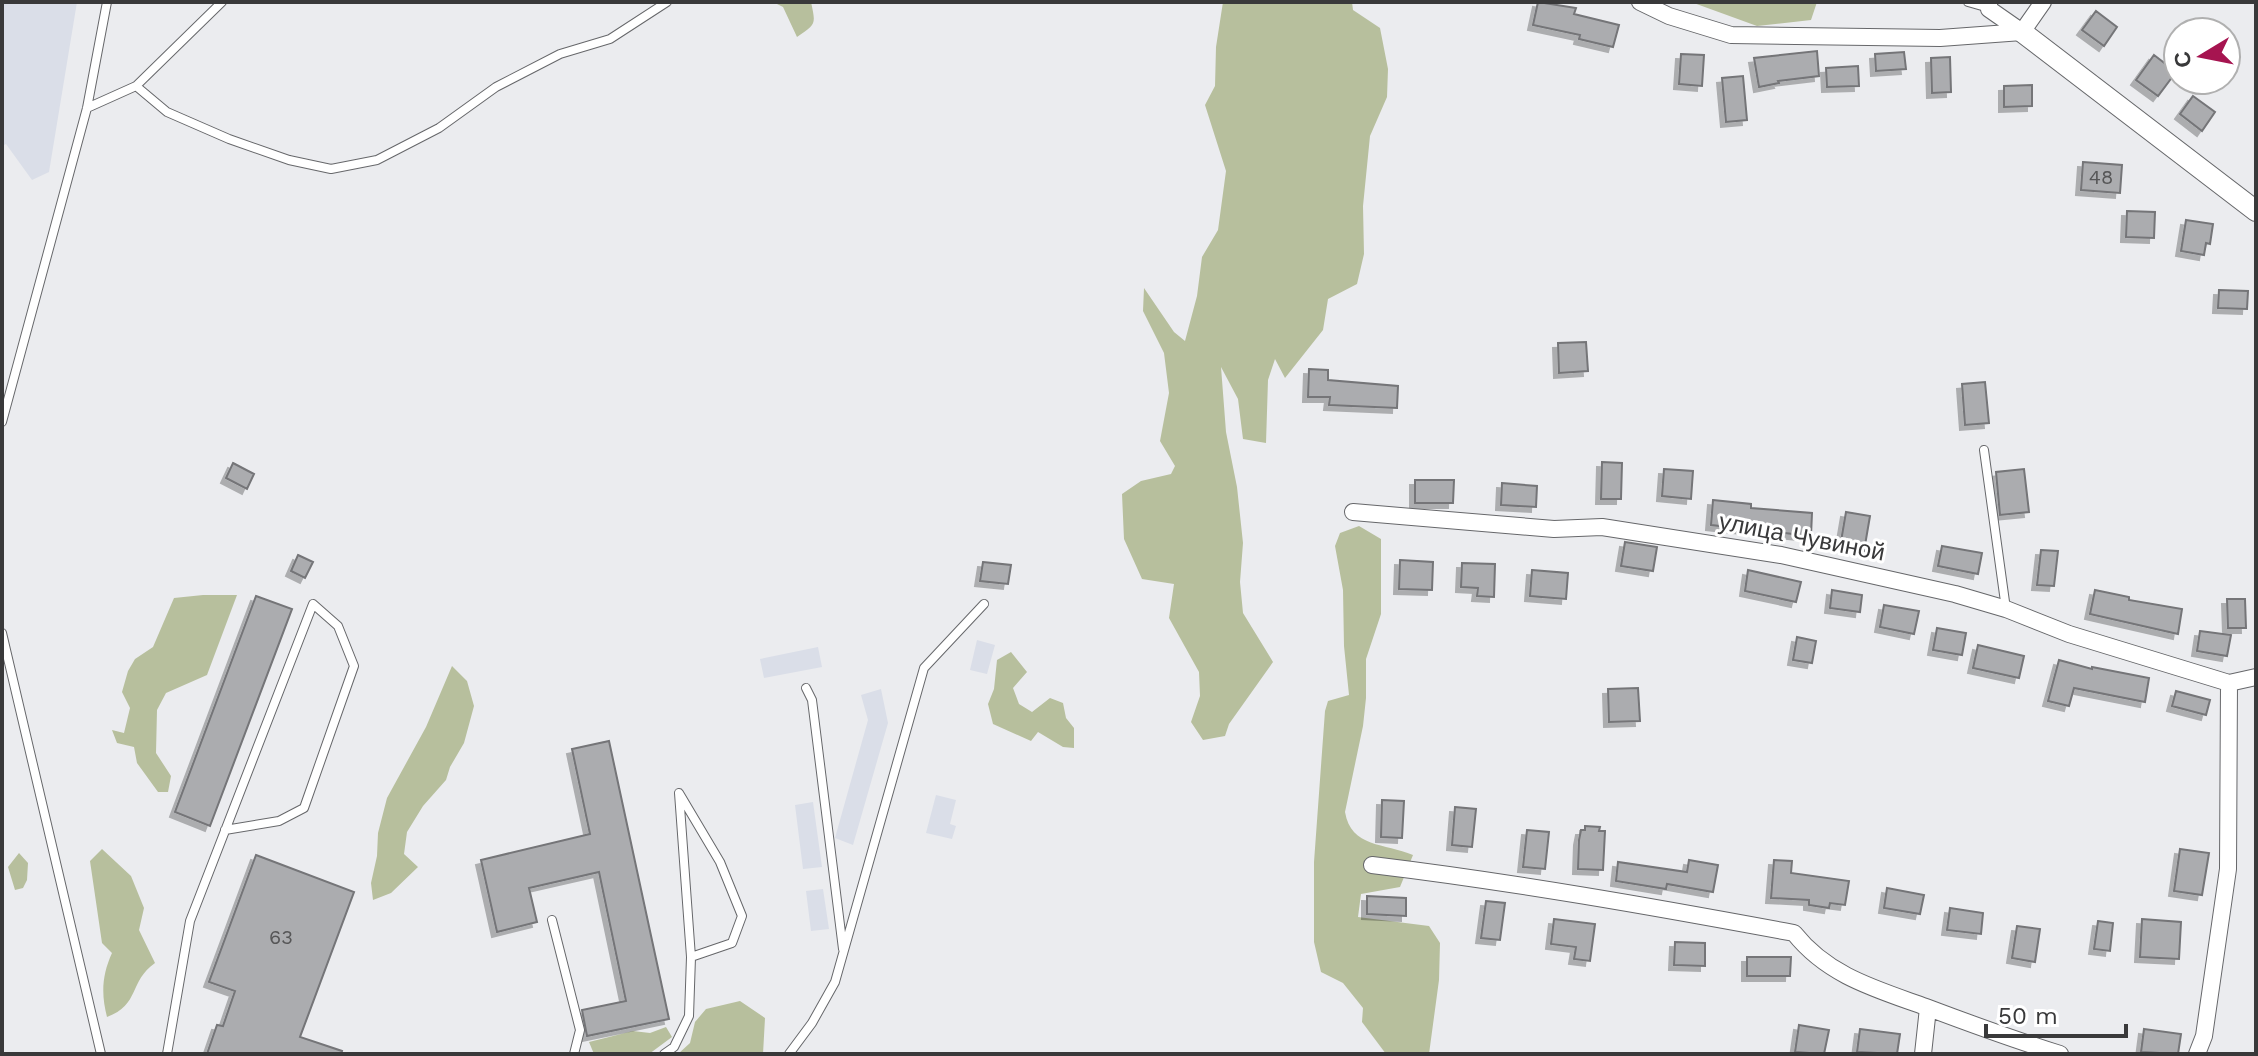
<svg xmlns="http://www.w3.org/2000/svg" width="2258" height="1056" viewBox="0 0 2258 1056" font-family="'Work Sans',sans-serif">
  <defs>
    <filter id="shadow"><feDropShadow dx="-5" dy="5" stdDeviation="0" flood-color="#0004"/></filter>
  </defs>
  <rect width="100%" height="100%" fill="#ebecef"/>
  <!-- built -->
  <path fill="#dadee8" d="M2,2H77L49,172L32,180L6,144L2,146Z
    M977,640L995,645L987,674L970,670Z
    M818,647L822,667L764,678L760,659Z
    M881,689L888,723L853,845L835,838L868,720L861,695Z
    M936,795L956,800L950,824L956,826L952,839L926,833Z
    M813,802L822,867L803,869L795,805Z
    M823,889L829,929L811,931L806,891Z"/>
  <!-- green -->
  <path fill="#b7bf9d" d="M773,2H811C816,25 816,24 797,37L783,7Z
    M1223,2H1352L1353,10L1380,28L1388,69L1387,97L1370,136L1363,206L1364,254L1357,284L1328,299L1323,330L1285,378L1275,359L1268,380L1266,443L1243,439L1238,399L1221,367L1226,432L1237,487L1243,543L1240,582L1243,613L1273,662L1229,724L1225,736L1203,740L1191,722L1200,696L1199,672L1169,618L1174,584L1142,579L1124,539L1122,494L1141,481L1171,474L1175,466L1160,441L1169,393L1164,353L1143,311L1144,288L1174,332L1185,341L1197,296L1202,257L1218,230L1226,171L1205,105L1215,86L1216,47Z
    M1691,2H1817L1811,20L1757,26Z
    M1359,526L1381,539V614L1366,659V698L1363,726L1345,812C1351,848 1385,843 1413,855L1400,887L1361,894L1358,917L1429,926L1440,943L1439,980L1429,1054H1386L1362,1022L1363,1008L1343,983L1321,972L1314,942V862L1325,711L1328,701L1349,695L1344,646L1343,590L1335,546L1340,533Z
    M203,595H237L207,675L166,693L157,710L156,753L171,776L168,792H158L137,763L134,747L117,743L112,730L124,733L130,708L122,692L128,671L135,659L153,647L174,598Z
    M1011,652L1027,672L1013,688L1019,704L1032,712L1050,698L1063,703L1066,718L1074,728V748L1063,747L1038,732L1031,741L993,724L988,704L994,689L997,660Z
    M452,666L467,681L474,706L464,743L450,767L446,780L423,806L407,832L404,854L418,867L391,893L373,900L371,883L377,856L378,833L387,798L426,727Z
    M102,849L131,876L144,908L139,930L155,963C129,981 140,1005 107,1017C101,994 102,975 112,953L102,943L90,861Z
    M19,853L28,863L27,880L23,888L15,890L8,867Z
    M740,1001L765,1018L763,1054H678L690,1043L695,1022L706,1009Z
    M666,1027L672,1037L649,1054H594L589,1042L633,1031L650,1033Z"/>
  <!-- building -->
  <path fill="#abacaf" stroke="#747578" stroke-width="2" filter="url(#shadow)" d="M1538,2L1576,8L1574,14L1619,25L1613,47L1579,39L1580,35L1533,25Z
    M2096,11L2117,27L2104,46L2082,30Z
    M1817,51L1819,76L1778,81L1779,83L1759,87L1754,58Z
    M1904,52L1906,69L1876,71L1875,54Z
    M1681,54L1704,55L1702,86L1679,84Z
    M2154,55L2176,72L2158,96L2136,80Z
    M1950,57L1951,92L1932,93L1931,58Z
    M1858,66L1859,86L1827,87L1826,68Z
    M1743,76L1747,120L1726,122L1722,78Z
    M2032,85V106L2004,107V86Z
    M2193,96L2215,112L2202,131L2180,114Z
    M2083,162L2122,165L2120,193L2081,190Z
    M2127,211L2155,212L2154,238L2126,237Z
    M2186,220L2213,224L2210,244L2206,243L2204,255L2181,251Z
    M2219,290L2248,291L2247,309L2218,308Z
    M1586,342L1588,371L1559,373L1558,343Z
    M1309,369L1328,370V380L1398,386L1397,408L1329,405L1330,397H1308Z
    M1985,382L1989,423L1965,425L1962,384Z
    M1602,462L1622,463L1621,499H1601Z
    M233,463L254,474L247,489L226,478Z
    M1664,469L1693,471L1691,499L1662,496Z
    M2024,469L2029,512L2000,515L1996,472Z
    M1415,480H1454L1453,503H1415Z
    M1502,483L1537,486L1536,507L1501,505Z
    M1713,500L1751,504V508L1812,513L1811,536L1711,525Z
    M1846,512L1870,516L1864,551L1840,547Z
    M1625,542L1657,547L1653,571L1621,566Z
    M1942,546L1982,553L1978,574L1938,566Z
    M2041,550L2058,551L2054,586L2037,585Z
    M298,555L313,562L305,578L291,571Z
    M1400,560L1433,562L1432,590L1399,589Z
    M983,562L1011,565L1008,584L980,581Z
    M1462,563L1495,564L1494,597L1477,596L1478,588L1461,587Z
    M1532,570L1568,573L1566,599L1530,596Z
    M1748,570L1801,582L1796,602L1745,591Z
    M1832,590L1862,595L1860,612L1830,608Z
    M2095,590L2129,597V600L2182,609L2178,634L2090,614Z
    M256,596L292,609L210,826L175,812Z
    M2227,599H2245L2246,628H2228Z
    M1884,605L1919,611L1914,634L1880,627Z
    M1937,628L1966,633L1962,655L1933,650Z
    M2200,631L2231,635L2227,656L2197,651Z
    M1797,637L1816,641L1812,663L1793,660Z
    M1978,645L2024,656L2019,678L1973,668Z
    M2059,660L2092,669V667L2149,678L2145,702L2074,688L2069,706L2048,701Z
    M1638,688L1640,721L1609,722L1608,689Z
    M2176,691L2210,700L2206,715L2172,706Z
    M609,741L669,1019L587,1036L582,1010L626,1001L599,872L529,888L537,922L497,932L481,860L590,834L572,749Z
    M1382,800L1404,801L1402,838L1381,837Z
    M1455,807L1476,809L1472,847L1452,845Z
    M1585,826L1600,827L1599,831H1605L1603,870L1578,869L1579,840L1581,830H1585Z
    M1527,830L1549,832L1545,869L1523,867Z
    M2180,849L2209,853L2202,895L2174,891Z
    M256,855L354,892L300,1037L342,1051L341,1054H207L217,1025L223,1026L235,991L209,982Z
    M1689,860L1718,865L1713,892L1667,884L1666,889L1616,881L1618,862L1687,872Z
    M1774,860L1792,861L1791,873L1849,881L1845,905L1830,903L1829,908L1809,905V900L1771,898Z
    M1887,888L1924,895L1920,914L1884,908Z
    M1367,896L1406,898V916L1367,914Z
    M1486,901L1505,903L1500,940L1481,938Z
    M1950,908L1983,913L1981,934L1947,930Z
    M1554,919L1595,924L1590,961L1574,959L1576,947L1551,944Z
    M2142,919L2181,922L2179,959L2140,957Z
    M2098,921L2113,923L2110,951L2094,949Z
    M2017,926L2040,929L2035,962L2012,958Z
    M1675,942L1705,943V966L1674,965Z
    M1747,957H1791L1790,976H1747Z
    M1799,1025L1829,1030L1824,1054L1795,1052Z
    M1860,1029L1900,1034L1897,1054L1857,1052Z
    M2144,1029L2181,1034L2178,1054L2141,1052Z"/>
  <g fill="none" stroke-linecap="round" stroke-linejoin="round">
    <!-- service casing -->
    <g stroke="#66676a" stroke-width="10">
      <path id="service" d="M1968,2L1989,8
        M136,86L167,112L229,139L289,160L331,169L377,160L439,128L496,87L560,54L610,39L667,2
        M87,108L136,86L222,2
        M2,422L87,108L107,2
        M1984,450L2006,609
        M2,633L101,1054
        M806,688L812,700L843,949
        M552,920L580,1030L574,1054
        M167,1054L190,921L313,604L338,626L354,666L304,808L279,821L225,830
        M664,1054L674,1047L689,1016L691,957L679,793L720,862L742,916L732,943L691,957
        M789,1054L812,1023L835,982L924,668L984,604"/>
    </g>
    <!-- minor casing -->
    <g stroke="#66676a" stroke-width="18">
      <path id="minor" d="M1640,2L1669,16L1731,35L1940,38L2022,32
        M1989,2V9L2022,32
        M2022,32L2043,2
        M1353,512L1554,529L1602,527L1781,555L1955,594L2006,609L2069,634L2229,683L2256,677
        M1372,865C1513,882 1654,907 1794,933C1828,976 1876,989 1926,1007C1971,1024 2015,1040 2060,1054
        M1923,1054L1928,1008
        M2197,1054L2204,1036L2228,869L2229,683"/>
    </g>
    <!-- tertiary casing -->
    <g stroke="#66676a" stroke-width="22">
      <path id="tertiary" d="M2022,32L2256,211"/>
    </g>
    <!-- service -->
    <use href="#service" stroke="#fff" stroke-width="8"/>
    <!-- minor -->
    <use href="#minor" stroke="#fff" stroke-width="16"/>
    <!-- tertiary -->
    <use href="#tertiary" stroke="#fff" stroke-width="20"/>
  </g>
  <g text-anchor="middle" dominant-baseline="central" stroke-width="6" stroke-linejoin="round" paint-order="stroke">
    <!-- number labels -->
    <g font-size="20" fill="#565657">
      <text x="2101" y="177">48</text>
      <text x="281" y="937">63</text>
    </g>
    <!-- street labels -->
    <g font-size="24" fill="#39393a" stroke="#fff">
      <text transform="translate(1802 537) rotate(11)">улица Чувиной</text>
    </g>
  </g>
  <!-- border -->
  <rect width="2258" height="1056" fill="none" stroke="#39393a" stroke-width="8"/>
  <!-- north arrow -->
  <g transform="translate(2202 56) rotate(260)"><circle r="38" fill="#ffffff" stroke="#b0b0b0" stroke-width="2"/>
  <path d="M0-6L14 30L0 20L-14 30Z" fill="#a61450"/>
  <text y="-12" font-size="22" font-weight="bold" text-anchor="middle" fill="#39393a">С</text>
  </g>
  <!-- scale -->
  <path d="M1986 1024v12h140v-12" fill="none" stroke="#39393a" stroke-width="4"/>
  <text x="1998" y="1024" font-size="24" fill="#39393a" stroke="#ffffff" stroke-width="6" paint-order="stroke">50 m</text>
</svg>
